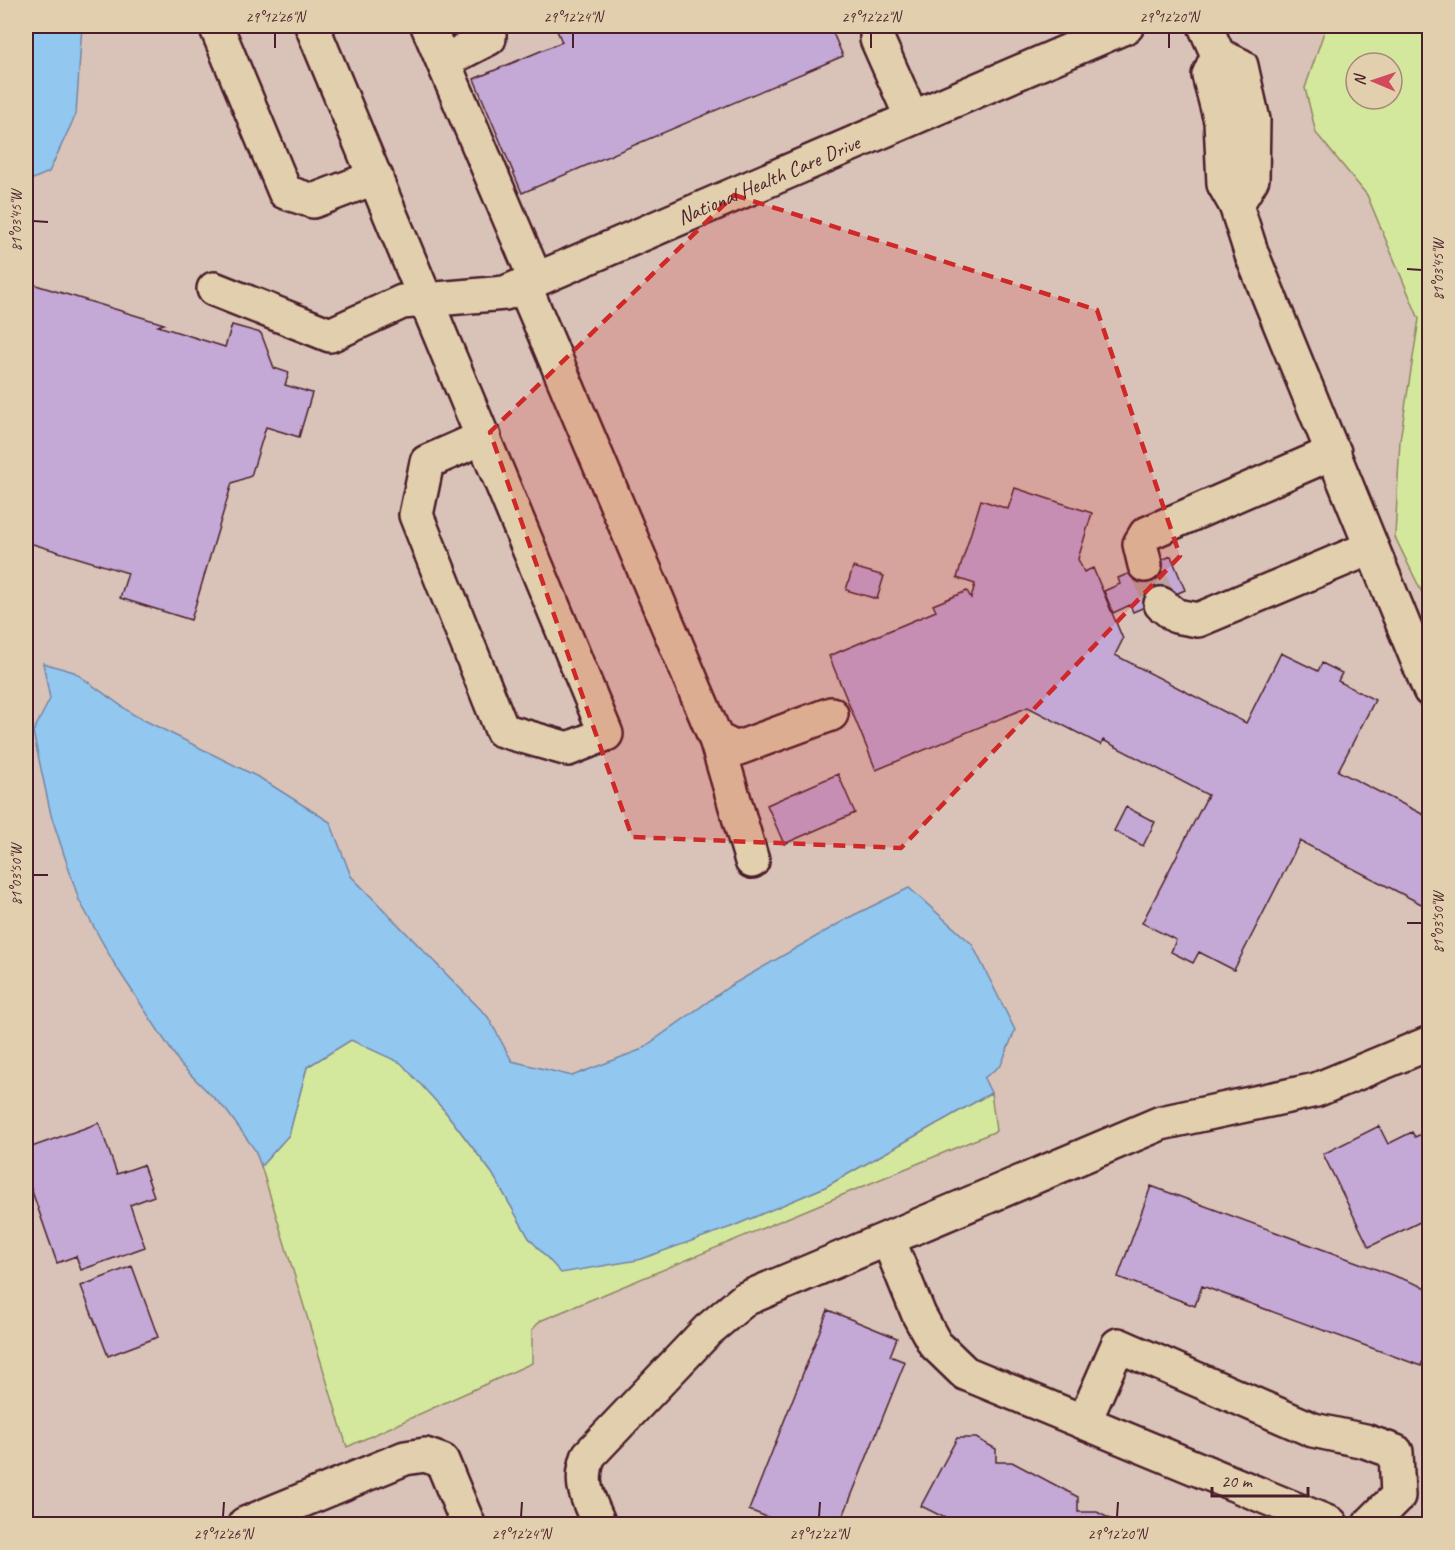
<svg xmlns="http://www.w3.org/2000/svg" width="1455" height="1550" viewBox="0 0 1455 1550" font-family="Caveat,sans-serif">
  <rect width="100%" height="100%" fill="#d9c3b9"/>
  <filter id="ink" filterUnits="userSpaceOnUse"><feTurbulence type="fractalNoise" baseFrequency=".0167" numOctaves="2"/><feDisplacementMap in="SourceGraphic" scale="12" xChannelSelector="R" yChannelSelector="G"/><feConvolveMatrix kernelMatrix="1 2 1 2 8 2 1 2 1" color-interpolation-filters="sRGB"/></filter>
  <g filter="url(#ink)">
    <!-- green -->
    <path fill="#d4e89d" stroke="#8f8464" stroke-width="1.5" fill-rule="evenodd" d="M1326,26H1429V607L1395,537L1400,440L1419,319L1367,195L1316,133L1305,88ZM1356,63H1392V99H1356Z
      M351,1040L401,1062L444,1110L492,1173L529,1238L731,1227L825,1187L991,1093L996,1131L540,1321L532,1330V1363L347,1447L261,1166L289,1135L307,1067Z"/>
    <!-- water -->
    <path fill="#92c7f0" stroke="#7584a1" stroke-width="1.5" d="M26,26H82L76,114L49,172L26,182Z
      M43,663L74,672L134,715L260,778L330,822L351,876L488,1017L512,1061L572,1076L640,1050L730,986L852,916L909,888L972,944L1015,1030L1001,1065L984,1078L991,1093L825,1187L731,1227L638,1260L561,1273L529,1238L492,1173L444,1110L401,1063L351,1040L307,1067L289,1135L261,1166L255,1150L226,1110L181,1065L115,965L79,900L51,815L33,732L50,699Z"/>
    <!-- building -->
    <path fill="#c4a8d5" stroke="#4a1f2b" stroke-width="1.5" d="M555,26H830L843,56L522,193L474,79L562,42Z
      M26,282L164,324L158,326L225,347L232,325L261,333L274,368L289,373L285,385L312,393L299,437L266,427L251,476L232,483L191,620L120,598L128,573L26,542Z
      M1015,488L1092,513L1078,559L1084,572L1093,568L1123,639L1115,655L1246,723L1281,653L1318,671L1322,663L1342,673L1338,681L1375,700L1338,771L1430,818V902L1427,907L1300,841L1234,970L1199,952L1193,963L1171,952L1176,940L1142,923L1208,795L1103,740L1101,745L1028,707L876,770L829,656L936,611L933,605L967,591L971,598L975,584L957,578L981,500L1008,509Z
      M1171,556L1185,590L1133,612L1130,605L1113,613L1104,591L1120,584L1118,578Z
      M853,567L884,576L877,599L846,590Z
      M838,774L855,813L784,844L767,805Z
      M1126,807L1155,822L1143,846L1114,831Z
      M99,1123L117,1174L143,1165L154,1196L130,1205L145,1247L81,1270L76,1256L57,1263L26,1174V1149Z
      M1379,1126L1388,1144L1412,1132L1415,1137L1430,1130V1217L1369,1247L1323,1154Z
      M1151,1186L1430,1289V1342L1421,1366L1202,1286L1195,1306L1118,1277Z
      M132,1266L158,1337L108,1356L81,1286Z
      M828,1310L897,1338L890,1356L905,1362L840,1524H785L749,1510Z
      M957,1438H976L996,1449V1462H1012L1078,1497V1512H1097L1120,1524H1206H957L921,1506Z"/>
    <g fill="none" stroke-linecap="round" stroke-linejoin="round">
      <!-- minor-tunnel -->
      <path stroke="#bca29d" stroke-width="33" stroke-dasharray="33 16" stroke-linecap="butt" d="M1145,565L1161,604"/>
      <!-- minor casing -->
      <g stroke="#4a1f2b" stroke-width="38">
        <g id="minor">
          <path d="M216,26L285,192L313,201L376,177"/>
          <path d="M312,26L606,734L568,749L502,730L416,515L427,462L484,437"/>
          <path d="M428,26L536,280"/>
          <path d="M877,26V39L912,118"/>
          <path d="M1205,26L1218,55L1241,66L1253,120L1252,179L1236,205L1224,184L1221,121L1209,75L1218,55"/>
          <path d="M444,61L489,38V26"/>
          <path d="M1236,205L1252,255L1430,690"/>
          <path d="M524,285L716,739L736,749L831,714"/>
          <path id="s1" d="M214,289L330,335L402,302L505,293L1127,26"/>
          <path d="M1145,565L1140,544L1146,534L1334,452"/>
          <path d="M1161,604L1176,616L1198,620L1370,548"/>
          <path d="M716,739L752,861"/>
          <path d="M888,1239L919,1315L935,1344L965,1373L1331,1524"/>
          <path d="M1084,1422L1118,1345L1313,1430L1365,1441L1396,1452L1398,1496L1370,1524"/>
          <path d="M245,1524L405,1458L425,1455L442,1461L468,1524"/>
          <path d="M599,1524C588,1498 578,1484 589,1455L708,1330L745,1299L1161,1123L1316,1090L1430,1043"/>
        </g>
      </g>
      <!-- minor -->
      <use href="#minor" stroke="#e2cfad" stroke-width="33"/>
    </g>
  </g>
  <!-- marked area -->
  <path fill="#cf2828" fill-opacity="0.2" stroke="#cf2828" stroke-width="4.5" stroke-dasharray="12 8" stroke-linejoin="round" d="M734,195L1097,310L1180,556L901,848L632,837L490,432Z"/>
  <!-- ticks -->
  <path fill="none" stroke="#4a1f2b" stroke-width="2" d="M275,48V33M573,48V33M871,48V33M1169,48V33M33,221L48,222M1407,269L1422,270M33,875H48M1407,923H1422M223,1517L224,1502M521,1517L522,1502M819,1517L820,1502M1117,1517L1118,1502"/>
  <g text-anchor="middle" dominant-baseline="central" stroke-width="4.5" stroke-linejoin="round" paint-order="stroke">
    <!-- street labels -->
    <g font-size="21" fill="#4a1f2b" stroke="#e2cfad">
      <text stroke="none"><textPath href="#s1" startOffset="594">National Health Care Drive</textPath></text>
    </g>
  </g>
  <!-- margin -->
  <rect width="1455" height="1550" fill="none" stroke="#e2cfad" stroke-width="66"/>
  <!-- north arrow -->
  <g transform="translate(1374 81) rotate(272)"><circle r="28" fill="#e2cfad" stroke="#a58979" stroke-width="1.5"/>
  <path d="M0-4.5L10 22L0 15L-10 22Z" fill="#d1495b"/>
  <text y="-9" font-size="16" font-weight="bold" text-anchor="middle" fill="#4a1f2b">N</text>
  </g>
  <!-- scale -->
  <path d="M1212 1487v9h96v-9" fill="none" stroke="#4a1f2b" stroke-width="3"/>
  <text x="1221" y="1487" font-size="18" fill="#4a1f2b" stroke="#e2cfad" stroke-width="4.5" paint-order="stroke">20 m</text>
  <rect x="33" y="33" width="1389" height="1484" fill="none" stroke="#4a1f2b" stroke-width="2"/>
  <g font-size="15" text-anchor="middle" fill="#4a1f2b">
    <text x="275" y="22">29°12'26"N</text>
    <text x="573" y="22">29°12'24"N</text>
    <text x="871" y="22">29°12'22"N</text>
    <text x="1169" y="22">29°12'20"N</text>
    <text transform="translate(16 221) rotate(-90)" y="5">81°03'45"W</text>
    <text transform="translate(1438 270) rotate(-90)" y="5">81°03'45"W</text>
    <text transform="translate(16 875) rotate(-90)" y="5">81°03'50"W</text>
    <text transform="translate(1438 923) rotate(-90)" y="5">81°03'50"W</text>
    <text x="223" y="1539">29°12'26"N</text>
    <text x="521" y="1539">29°12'24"N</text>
    <text x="819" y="1539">29°12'22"N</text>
    <text x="1117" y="1539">29°12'20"N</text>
  </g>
</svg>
